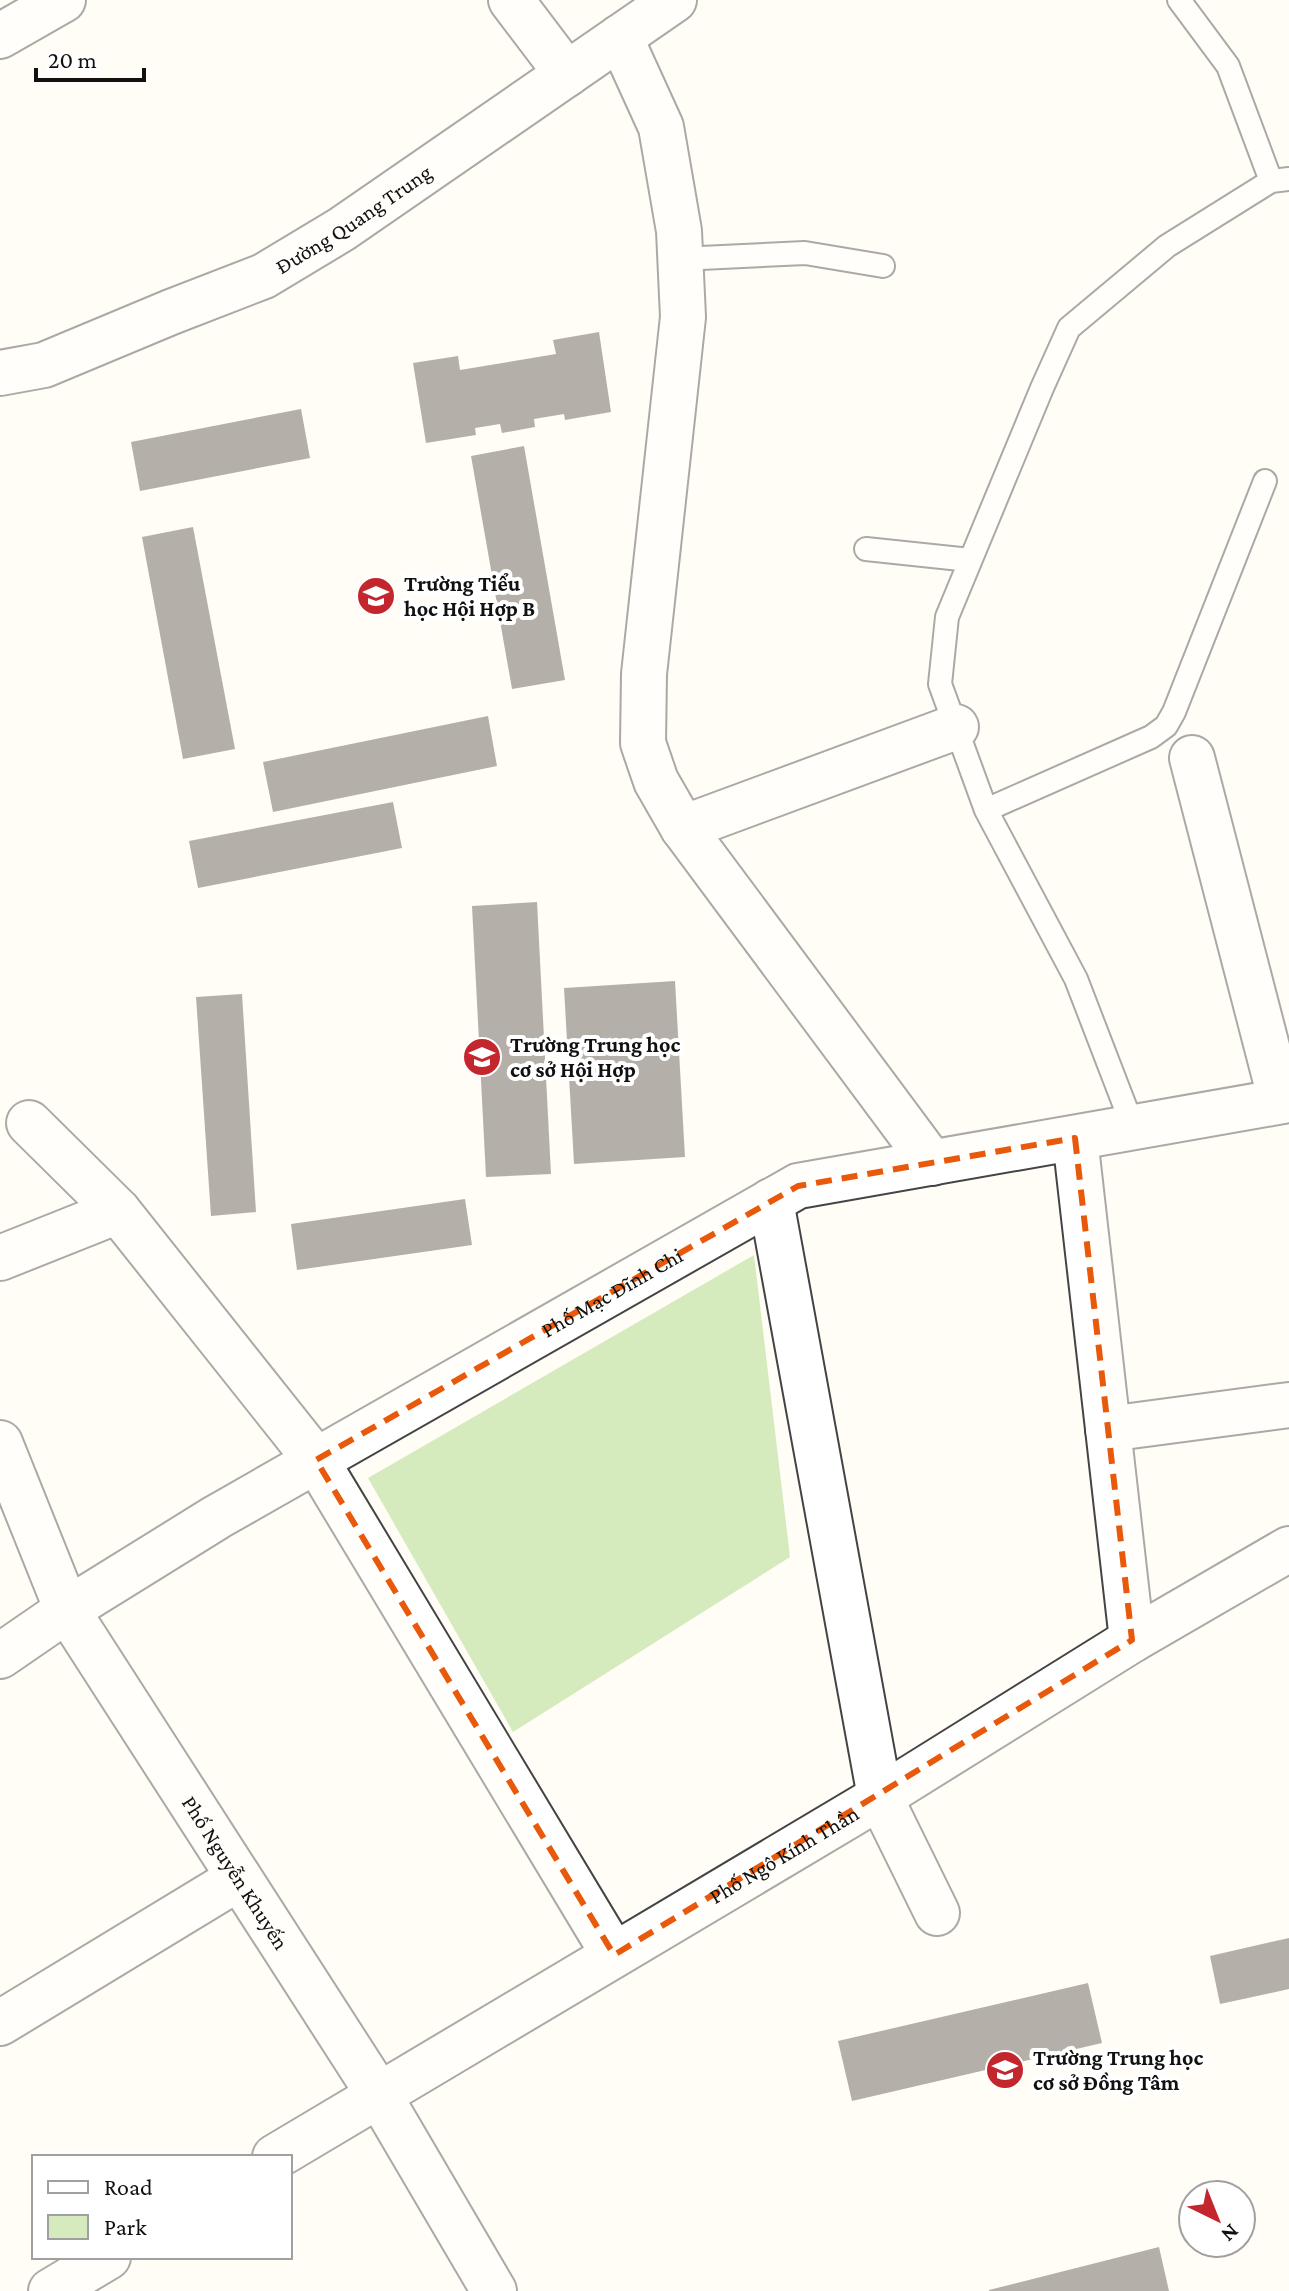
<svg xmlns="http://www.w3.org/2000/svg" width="1289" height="2291" viewBox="0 0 1289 2291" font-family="'Crimson Pro',serif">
  <rect width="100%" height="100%" fill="#fffdf5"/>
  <!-- green -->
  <path fill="#d5ebbd" d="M754,1255L790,1557L513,1732L368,1478Z"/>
  <!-- building -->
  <path fill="#5a524d" d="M599,332L611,412L565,420L564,414L534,419L535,427L502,433L500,424L475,428L476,435L426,443L413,363L458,356L460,370L556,354L553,340Z
    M301,409L310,458L140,491L131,442Z
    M524,446L565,680L512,689L471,456Z
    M193,527L235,749L183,759L142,537Z
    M488,716L497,766L273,812L263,762Z
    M393,802L402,848L198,888L189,841Z
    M537,902L551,1174L486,1177L472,906Z
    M675,981L685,1157L574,1164L564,988Z
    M242,994L256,1212L211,1216L196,997Z
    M465,1199L472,1245L297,1270L291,1224Z
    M1289,1938V1989L1220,2004L1210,1956Z
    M1088,1983L1102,2043L852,2101L838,2041Z
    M1159,2247L1169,2291H989V2290Z"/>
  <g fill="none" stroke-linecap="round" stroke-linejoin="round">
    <!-- service casing -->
    <g stroke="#444" stroke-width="26">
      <path id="service" d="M1179,0L1228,66L1271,181
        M680,259L805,253L883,266
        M866,549L970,560
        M986,810L1151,737L1166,726L1174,712L1265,481
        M1133,1127L1076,979L986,810L940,684L947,617L1042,388L1069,328L1167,246L1271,181L1289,179"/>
    </g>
    <!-- minor casing -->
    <g stroke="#444" stroke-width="48">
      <g id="minor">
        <path d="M511,0L567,74"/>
        <path d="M0,36L63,0"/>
        <path d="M620,37L661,127L679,231L683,317L644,674L643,743L656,781L683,828L932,1163"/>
        <path id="s1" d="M0,373L44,365L171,312L264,276L342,229L674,0"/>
        <path d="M1192,758L1281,1101"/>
        <path d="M683,828L956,727"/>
        <path d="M29,1123L118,1211L316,1460L614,1955"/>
        <path d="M1075,1138L1132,1640"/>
        <path d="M771,1201L880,1797L937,1913"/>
        <path d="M0,1258L118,1211"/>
        <path d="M1108,1429L1289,1405"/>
        <path id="s2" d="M0,1443L67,1610L379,2095L494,2291"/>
        <path id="s3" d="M0,1656L67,1610L217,1517L798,1186L1289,1100"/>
        <path d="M0,2023L239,1878"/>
        <path id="s4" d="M275,2157L880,1797L1132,1640L1289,1549"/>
        <path d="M51,2291L108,2257"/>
      </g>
    </g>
    <!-- service -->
    <use href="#service" stroke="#fff" stroke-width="22"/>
    <!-- minor -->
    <use href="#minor" stroke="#fff" stroke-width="44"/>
  </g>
  <!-- marked area -->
  <path d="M0 0H1289V2291H0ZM1075,1138L1132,1640L614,1955L316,1460L798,1186Z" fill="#fffdf5" fill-opacity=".55" fill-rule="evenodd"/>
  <path fill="none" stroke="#e8590c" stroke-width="6" stroke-dasharray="16 10" stroke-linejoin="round" d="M1075,1138L1132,1640L614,1955L316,1460L798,1186Z"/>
  <!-- icons -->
  <defs>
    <g id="school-disc" transform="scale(2)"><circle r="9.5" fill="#c4262e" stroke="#fff"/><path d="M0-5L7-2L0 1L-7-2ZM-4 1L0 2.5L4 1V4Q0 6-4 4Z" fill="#fff"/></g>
  </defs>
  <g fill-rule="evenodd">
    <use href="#school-disc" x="376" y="596"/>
    <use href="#school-disc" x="482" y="1057"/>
    <use href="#school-disc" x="1005" y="2070"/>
  </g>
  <g text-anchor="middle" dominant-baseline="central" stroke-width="8" stroke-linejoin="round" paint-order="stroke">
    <!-- street labels -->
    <g font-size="22" fill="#111" stroke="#fff">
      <text stroke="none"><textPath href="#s1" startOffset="388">Đường Quang Trung</textPath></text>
      <text stroke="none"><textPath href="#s3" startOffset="712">Phố Mạc Đĩnh Chi</textPath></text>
      <text stroke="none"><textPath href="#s4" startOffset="592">Phố Ngô Kính Thần</textPath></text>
      <text stroke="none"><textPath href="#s2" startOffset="492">Phố Nguyễn Khuyến</textPath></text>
    </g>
    <!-- poi labels -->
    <g font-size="22" font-weight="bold" fill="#111" stroke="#fff" text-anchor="start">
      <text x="404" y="583">Trường Tiểu<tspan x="404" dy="25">học Hội Hợp B</tspan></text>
      <text x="510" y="1044">Trường Trung học<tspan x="510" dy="25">cơ sở Hội Hợp</tspan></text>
      <text x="1033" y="2057">Trường Trung học<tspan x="1033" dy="25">cơ sở Đồng Tâm</tspan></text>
    </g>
  </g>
  <!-- legend -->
  <rect x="32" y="2155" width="260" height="104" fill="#ffffff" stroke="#a0a0a0" stroke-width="2"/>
  <rect x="48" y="2181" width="40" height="12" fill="#ffffff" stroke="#a0a0a0" stroke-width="2"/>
  <text x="104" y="2195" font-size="24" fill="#111111">Road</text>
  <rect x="48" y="2215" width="40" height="24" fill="#d5ebbd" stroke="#a0a0a0" stroke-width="2"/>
  <text x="104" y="2235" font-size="24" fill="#111111">Park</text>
  <!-- north arrow -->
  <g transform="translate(1217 2219) rotate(137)"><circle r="38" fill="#ffffff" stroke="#a0a0a0" stroke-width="2"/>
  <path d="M0-6L14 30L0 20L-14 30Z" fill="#c4262e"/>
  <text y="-12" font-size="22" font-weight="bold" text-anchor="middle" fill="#111111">N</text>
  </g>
  <!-- scale -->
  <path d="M36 68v12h108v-12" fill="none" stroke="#111111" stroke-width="4"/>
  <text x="48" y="68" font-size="24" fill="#111111" stroke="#ffffff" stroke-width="6" paint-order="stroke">20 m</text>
</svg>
